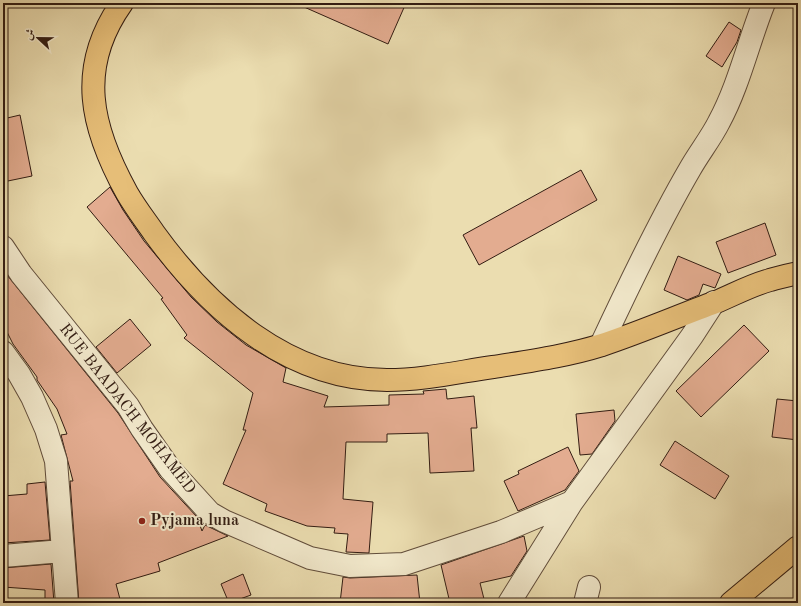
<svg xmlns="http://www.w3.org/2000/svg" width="801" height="606" viewBox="0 0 801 606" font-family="'Old Standard TT',Amiri,serif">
  <rect width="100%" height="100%" fill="#ebddb0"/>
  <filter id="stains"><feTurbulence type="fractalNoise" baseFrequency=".005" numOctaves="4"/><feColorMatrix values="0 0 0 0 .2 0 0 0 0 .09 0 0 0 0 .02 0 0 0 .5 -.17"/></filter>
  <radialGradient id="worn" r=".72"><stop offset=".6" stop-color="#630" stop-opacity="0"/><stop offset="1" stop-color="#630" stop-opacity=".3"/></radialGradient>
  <!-- building -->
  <path fill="#e3ac90" stroke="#321c12" d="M295,3H406L388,44Z
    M729,22L741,30L737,42L722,67L706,56Z
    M20,115L32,176L3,182V119Z
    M581,170L597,200L479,265L463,235Z
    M110,187L123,210L144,241L191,297L217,322L246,345L286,368L283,382L328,396L324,407L389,405V395L424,394L423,391L446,389L447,399L474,396L477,428H471L474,471L430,473L428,433L387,434V442H346L343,499L373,502L369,553L346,552L348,534L334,533L335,528L307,526L265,511L267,504L223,484L246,430H243L253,393L184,338L187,335L161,299L163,298L87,207Z
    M765,223L776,255L728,273L716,242Z
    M678,256L721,274L715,288L703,284L699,295L687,300L664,290Z
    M3,270L118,413L160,477L197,517L202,531L205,525L228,536L158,563L160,571L116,584L121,603H79L70,481H73L61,435L67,434L57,409L37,380V377L13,344L3,324Z
    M130,319L151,345L117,373L96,347Z
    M744,325L769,351L701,417L676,391Z
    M777,399L798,401V440L772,437Z
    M614,410L615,421L592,454L580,455L576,414Z
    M675,441L729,476L715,499L660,465Z
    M568,447L579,471L565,490L518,511L504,481L519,474L518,471Z
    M45,482L50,540L3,543V496L27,494V484Z
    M524,536L527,551L511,576L480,583L485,603H450L441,565Z
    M51,564L54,603H45V590L3,587V568Z
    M243,574L251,595L229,603L221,584Z
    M417,575L420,603H340L343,577L350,578Z"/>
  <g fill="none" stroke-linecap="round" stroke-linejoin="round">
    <!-- minor casing -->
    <g stroke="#604c3a" stroke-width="24">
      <path id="minor" d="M3,247L21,274L128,406L142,429L170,469L210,513L224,521L310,558L350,566L404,564L501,532L572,502
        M601,345C628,287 658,224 690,169C699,153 711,138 719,122C739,85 748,43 764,3
        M3,352L19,374L32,397L46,429L56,461L67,603
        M3,556L62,551
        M509,603L572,502L692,336L714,302
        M585,603L589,587"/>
    </g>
    <!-- major casing -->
    <g stroke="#321c12" stroke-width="24">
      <path id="major" d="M122,3C76,68 91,128 127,193C135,207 145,220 154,233C209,309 288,380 387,380C423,380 458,372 493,367C530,361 567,356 602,345C641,332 678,316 716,302C733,295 751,285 770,280C779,277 789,275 798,273
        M731,603L798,547"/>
    </g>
    <!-- minor -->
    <use href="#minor" stroke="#f2e9cc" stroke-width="22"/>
    <!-- major -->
    <use href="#major" stroke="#e6be78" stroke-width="22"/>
  </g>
  <!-- markers -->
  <circle fill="#8f2418" stroke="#f2e9cc" stroke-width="1.5" cx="142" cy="521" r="4"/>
  <g text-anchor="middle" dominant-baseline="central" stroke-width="4" stroke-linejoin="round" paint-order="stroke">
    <!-- street labels -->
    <g font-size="16" fill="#321c12" stroke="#f2e9cc">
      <text transform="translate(127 409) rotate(52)">RUE BAADACH MOHAMED</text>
    </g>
    <!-- poi labels -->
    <g font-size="16" font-weight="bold" fill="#321c12" stroke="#f2e9cc" text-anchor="start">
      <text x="150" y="521">Pyjama luna</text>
    </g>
  </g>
  <!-- margin -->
  <rect width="801" height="606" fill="none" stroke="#ebddb0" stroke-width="16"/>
  <rect x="4" y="4" width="793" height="598" fill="none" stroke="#321c12" stroke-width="2"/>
  <rect x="8" y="8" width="785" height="590" fill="none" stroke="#321c12"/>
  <!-- north arrow -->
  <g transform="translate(38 38) rotate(292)" stroke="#f2e9cc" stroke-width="3" paint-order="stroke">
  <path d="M0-3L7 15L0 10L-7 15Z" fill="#321c12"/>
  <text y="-6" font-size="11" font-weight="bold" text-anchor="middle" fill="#321c12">ش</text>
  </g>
  <rect width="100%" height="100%" filter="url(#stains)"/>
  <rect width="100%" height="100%" fill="url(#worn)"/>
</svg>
